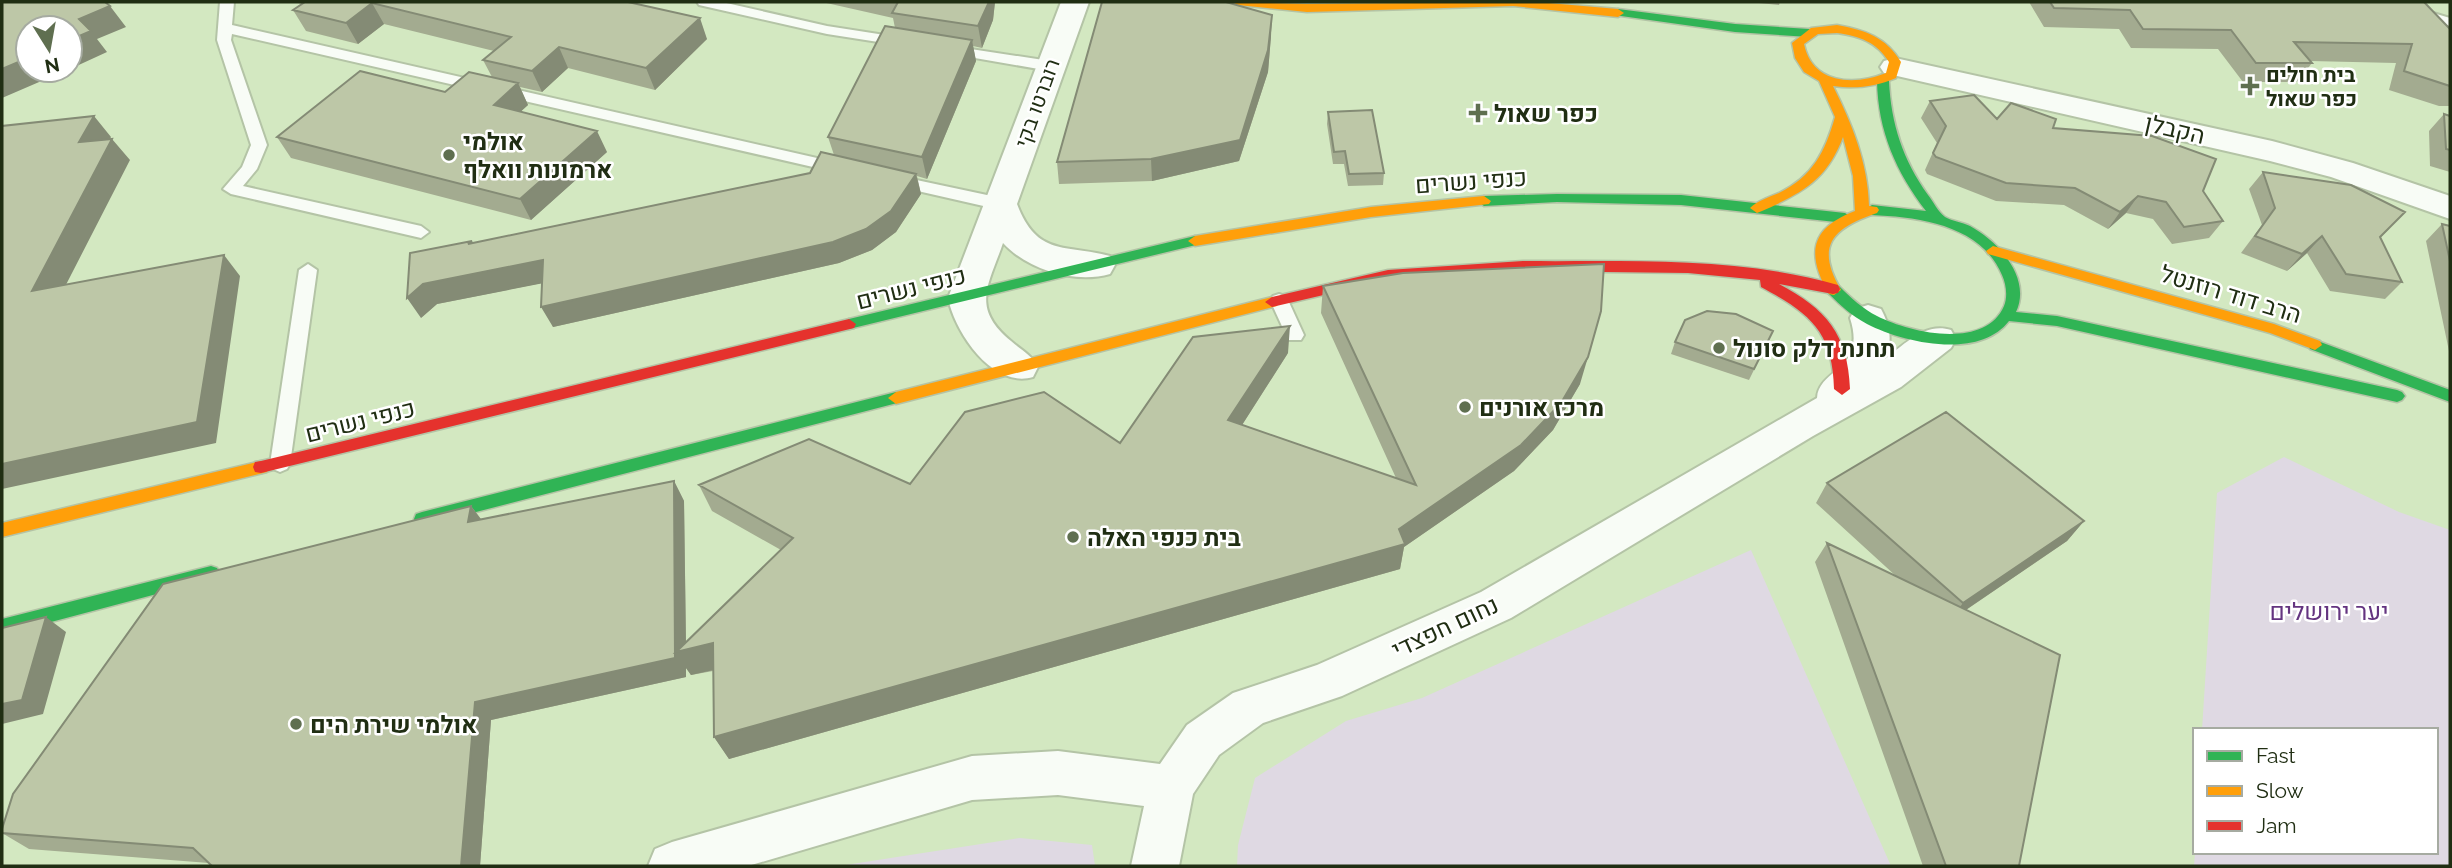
<svg xmlns="http://www.w3.org/2000/svg" width="2452" height="868" viewBox="0 0 2452 868" font-family="Raleway,Heebo,sans-serif">
  <rect width="100%" height="100%" fill="#d3e8c1"/>
  <!-- green -->
  <path fill="#dfd9e3" d="M2284,457L2399,512L2450,530V866H2194L2195,852H2436V730H2202L2217,493Z
    M1751,550L1891,866H1237L1238,845L1255,778L1346,721L1422,698Z
    M1020,838L1092,845L1095,866H839Z"/>
  <g fill="none" stroke-linecap="round" stroke-linejoin="round">
    <!-- lane casing -->
    <g stroke="#b4c4a6" stroke-width="4">
      <path id="lane" d="M220,2H234L232,25L839,163L847,168L839,173L232,34L231,40L267,145L257,169L243,186L421,226L429,232L421,238L231,194L223,189L242,167L251,145L217,40Z
        M697,2H722L827,26L904,38L911,42L904,46L827,34L699,5Z
        M2375,2H2396L2450,18V26L2377,5Z
        M951,46L1050,61L1057,66L1050,71L946,53L944,50Z
        M893,175L1001,198L1009,204L1001,210L887,184L885,180L887,176Z
        M308,264L317,270L290,464L287,469L280,472L273,469L270,464L299,270Z
        M1279,294L1285,296L1288,300L1304,335L1301,340H1289L1286,335L1270,300L1273,296Z"/>
    </g>
    <!-- street casing -->
    <g stroke="#b4c4a6" stroke-width="4">
      <path id="street" d="M1061,2H1089L1017,204C1037,257 1065,244 1110,256L1115,265L1110,274C1075,284 1028,270 1003,243C989,284 970,308 1011,341C1021,350 1032,355 1038,367L1033,377C993,389 955,333 948,298Z
        M1895,58L2272,141L2353,163L2450,196V219L2331,177L2270,161L1884,73L1880,67L1884,61Z
        M1868,305L1881,309C1890,326 1893,341 1885,359C1905,344 1925,322 1951,330L1956,339L1951,348L1901,387L1813,436L1511,618L1342,696L1263,723L1219,755L1193,794L1179,866H1131L1144,806L1058,795L972,800L748,866H648L655,849L672,842L972,756L1058,751L1160,764L1187,725L1233,693L1317,665L1481,592L1817,398C1819,368 1867,371 1850,318L1855,309Z"/>
    </g>
    <!-- fast casing -->
    <g stroke="#b4c4a6" stroke-width="3">
      <path id="fast" d="M1618,9L1735,24L1809,29L1815,33L1809,37L1735,32L1614,15V11Z
        M1883,77L1889,81C1891,124 1903,160 1928,195C1933,201 1938,212 1945,217C1951,221 1962,222 1970,226C1998,241 2032,278 2016,312L2057,316L2397,390L2402,392L2405,396L2402,400L2397,402L2057,326L2009,321C1979,360 1904,343 1867,324C1852,316 1840,305 1829,294L1827,290L1829,286H1839C1851,298 1863,309 1877,316C1910,333 1985,350 2004,306C2008,296 2006,284 2002,275C1981,225 1919,217 1872,215L1865,210L1872,205L1926,211C1896,172 1878,131 1877,81Z
        M1557,194L1681,195L1845,213L1852,218L1845,223L1681,205L1557,202L1484,206L1477,201L1484,196Z
        M1195,236L1202,241L1200,244L849,329L842,324L849,319Z
        M2315,340L2450,390V402L2310,349L2308,345Z
        M896,392L904,398L901,402L422,526L416,524L414,519L416,514L422,512Z
        M211,566L217,568L220,573L217,578L2,635V619Z"/>
    </g>
    <!-- slow casing -->
    <g stroke="#b4c4a6" stroke-width="3">
      <path id="slow" d="M1232,2L1307,4L1537,2L1618,9L1624,13L1618,17L1513,6L1307,12L1238,5Z
        M1837,25C1865,30 1886,37 1901,62L1896,78C1875,87 1856,89 1833,86C1852,124 1868,163 1869,206L1877,207L1879,210L1877,213C1832,228 1815,246 1841,290L1834,295L1829,294C1806,254 1810,228 1855,211L1853,176L1843,137C1827,180 1802,193 1762,211L1757,213L1750,208C1757,201 1769,197 1779,193C1813,176 1825,152 1835,117L1819,81L1804,72L1795,58L1792,43L1811,28ZM1837,33C1859,36 1877,42 1889,62L1886,73C1854,86 1812,84 1804,44L1818,34Z
        M1484,196L1491,201L1489,204L1371,217L1195,246L1188,241L1195,236L1371,207Z
        M1993,246L2274,324L2320,341L2322,345L2315,350L2270,333L1988,254L1986,251Z
        M1272,297L1279,302L1277,306L896,404L888,398L896,392Z
        M261,461L267,462L269,467L267,472L2,537V523Z"/>
    </g>
    <!-- jam casing -->
    <g stroke="#b4c4a6" stroke-width="3">
      <path id="jam" d="M1523,261C1627,262 1737,256 1838,285L1840,289L1838,293L1833,294L1779,284C1826,309 1848,334 1850,389L1842,395L1834,389C1833,331 1809,313 1761,287L1760,280L1688,273L1523,271L1388,280L1272,307L1265,302L1272,297L1388,270Z
        M849,319L856,324L854,328L261,473L255,472L253,467L255,462L261,461Z"/>
    </g>
    <!-- lane -->
    <use href="#lane" fill="#f8fcf6" fill-rule="evenodd"/>
    <!-- street -->
    <use href="#street" fill="#f8fcf6" fill-rule="evenodd"/>
    <!-- fast -->
    <use href="#fast" fill="#30b455" fill-rule="evenodd"/>
    <!-- slow -->
    <use href="#slow" fill="#ff9f0a" fill-rule="evenodd"/>
    <!-- jam -->
    <use href="#jam" fill="#e5322d" fill-rule="evenodd"/>
  </g>
  <!-- wall -->
  <path fill="#a3ab90" d="M295,2H628L707,39L655,90L568,68L542,92L520,87L528,105L521,111L607,152L531,220L291,158L277,137L445,92L492,77L483,60L494,51L384,24L358,44L306,31L293,10L302,4Z
    M822,2H995L993,20L982,48L973,46L976,61L927,179L917,176L921,194L896,232L872,250L839,263L553,327L542,283L437,304L421,318L474,243L810,173L834,155L828,137L895,28L893,18Z
    M1749,2H1780L1779,5Z
    M2029,2H2424L2450,29V106H2439L2389,90L2396,63L2310,61L2312,63L2297,82H2243L2218,49L2131,48L2119,29L2044,27Z
    M1271,36L1268,72L1239,161L1152,181L1059,184L1057,162Z
    M1930,101L1997,119L2053,128L2203,191L2223,221L2209,238L2172,244L2153,219L2126,213L2108,229L2064,205L1996,201L1927,174L1925,170L1937,143L1921,118Z
    M1328,112L1384,173L1383,185L1348,186L1344,164H1333L1327,124Z
    M2444,114L2450,116V172L2430,166L2429,131Z
    M2263,172L2389,229L2380,238L2402,282L2385,299L2330,291L2307,253L2287,271L2241,253L2262,225L2249,189Z
    M2442,224L2450,226V350L2449,351L2426,241Z
    M1323,286L1580,384L1553,430L1514,471L1404,547L1400,569L729,759L714,737L713,671L691,675L686,668V677L491,720L480,866H212L209,863L29,849L2,833V829L471,506L481,519L674,481L684,501L686,642L781,550L712,511L699,485L910,484L1120,443L1288,353L1242,425L1396,478L1321,313Z
    M1773,331L1749,380L1671,354L1675,342Z
    M1827,483L2084,521L2067,541L1966,610L2019,866H1923L1815,562L1827,543L1897,577L1816,503Z"/>
  <!-- shaded-wall -->
  <path fill="#848b75" d="M989,2H995L993,20L982,48L978,26Z
    M372,3L384,24L358,44L346,23Z
    M110,6L126,27L97,39L107,52L70,69V40L79,19Z
    M1272,15L1271,36L1268,72L1239,161L1152,181L1151,159Z
    M700,18L707,39L655,90L646,68Z
    M972,40L976,61L927,179L922,157Z
    M559,47L568,68L542,92L532,71Z
    M28,58V70H67L2,98V69Z
    M518,83L528,105L505,126L494,105Z
    M94,116L111,137L97,163L79,142Z
    M597,131L607,152L531,220L520,199Z
    M112,139L130,160L52,312L32,291Z
    M916,174L921,194L896,232L872,250L839,263L553,327L541,307Z
    M2138,196L2126,213L2108,229L2120,212Z
    M2322,236L2307,253L2287,271L2302,254Z
    M224,255L240,276L216,443L2,489V464Z
    M543,260L554,281L437,304L421,318L407,298L423,284Z
    M1290,326L1288,353L1228,447V420Z
    M1588,357L1580,384L1553,430L1514,471L1404,547L1400,569L729,759L714,737L1399,529Z
    M674,481L684,501L686,649L713,643L727,667L691,675L686,668V677L491,720L480,866H461L475,702Z
    M471,506L486,526L468,522Z
    M2084,521L2067,541L1948,622L1963,603Z
    M46,617L66,632L43,714L2,724V704Z"/>
  <!-- building -->
  <path fill="#bdc7a7" stroke="#848b75" stroke-width="2" d="M2,2H105L110,6L79,19L91,31L70,40V28H28V58L2,69Z
    M305,2H628L700,18L646,68L559,47L532,71L483,60L511,37L372,3L346,23L293,10Z
    M898,2H989L978,26L892,13Z
    M1102,2H1226L1272,15L1268,50L1240,140L1151,159L1057,162Z
    M2050,2H2424L2450,29V86L2404,71L2412,44L2294,42L2312,63H2256L2231,30L2143,29L2130,10L2054,8Z
    M885,26L972,40L922,157L828,137Z
    M360,71L445,92L469,72L518,83L494,105L597,131L520,199L277,137Z
    M1974,95L1997,119L2011,103L2056,119L2053,128L2152,136L2216,159L2203,191L2223,221L2184,227L2166,202L2138,196L2120,212L2075,188L2006,183L1936,157L1933,153L1946,126L1930,101Z
    M1372,110L1384,173L1349,174L1345,151L1334,152L1328,112Z
    M2444,114L2450,116V150L2446,149Z
    M94,116L79,142L112,139L32,291L224,255L197,422L2,464V126Z
    M821,152L916,174L891,211L866,229L833,242L541,307L543,260L423,284L407,298L410,253L472,241L468,244L810,173Z
    M2263,172L2351,185L2405,212L2380,237L2402,282L2346,274L2322,236L2302,254L2255,236L2275,208Z
    M2442,224L2450,226V261Z
    M1604,264L1601,311L1588,357L1561,403L1521,445L1399,529L1405,544L714,737L713,643L676,652L793,538L699,485L809,439L910,484L965,412L1044,392L1120,443L1193,337L1290,326L1228,420L1416,485L1323,286L1403,273Z
    M1707,311L1736,314L1773,331L1754,369L1675,342L1685,320Z
    M1946,412L2084,521L1963,603L1827,483Z
    M674,481L675,658L475,702L461,866H212L193,848L2,833V829L13,794L163,584L471,506L468,522Z
    M1827,543L2060,655L2019,866H1946Z
    M46,617L22,700L2,704V628Z"/>
  <!-- markers -->
  <g fill="#5f6f50" stroke="#fff" stroke-width="2.5">
    <path d="M2246.5 75.5h7v7h7v7h-7v7h-7v-7h-7v-7h7z"/>
    <path d="M1474.5 102.5h7v7h7v7h-7v7h-7v-7h-7v-7h7z"/>
    <circle cx="449" cy="155" r="7"/>
    <circle cx="1719" cy="348" r="7"/>
    <circle cx="1465" cy="407" r="7"/>
    <circle cx="1073" cy="537" r="7"/>
    <circle cx="296" cy="724" r="7"/>
  </g>
  <g text-anchor="middle" dominant-baseline="central" stroke-width="5" stroke-linejoin="round" paint-order="stroke">
    <!-- far-poi labels -->
    <g font-size="21" font-weight="bold" fill="#202e13" stroke="#fff" text-anchor="start">
      <text x="2266" y="74">בית חולים<tspan x="2266" dy="24">כפר שאול</tspan></text>
    </g>
    <!-- far-street labels -->
    <g font-size="21" fill="#202e13" stroke="#fff">
      <text transform="translate(1037 103) rotate(-70)">רוברטו בקי</text>
    </g>
    <!-- poi labels -->
    <g font-size="24" font-weight="bold" fill="#202e13" stroke="#fff" text-anchor="start">
      <text x="1494" y="113">כפר שאול</text>
      <text x="463" y="141">אולמי<tspan x="463" dy="28">ארמונות וואלף</tspan></text>
      <text x="1733" y="348">תחנת דלק סונול</text>
      <text x="1479" y="407">מרכז אורנים</text>
      <text x="1087" y="537">בית כנפי האלה</text>
      <text x="310" y="724">אולמי שירת הים</text>
    </g>
    <!-- street labels -->
    <g font-size="24" fill="#202e13" stroke="#fff">
      <text transform="translate(2175 129) rotate(13)">הקבלן</text>
      <text transform="translate(1471 181) rotate(-4)">כנפי נשרים</text>
      <text transform="translate(911 288) rotate(-14)">כנפי נשרים</text>
      <text transform="translate(2231 294) rotate(17)">הרב דוד רוזנטל</text>
      <text transform="translate(360 421) rotate(-14)">כנפי נשרים</text>
      <text transform="translate(1445 627) rotate(-25)">נחום חפצדי</text>
    </g>
    <!-- park labels -->
    <g font-size="24" fill="#643480" stroke="#fff">
      <text x="2329" y="611">יער ירושלים</text>
    </g>
  </g>
  <!-- border -->
  <rect width="2452" height="868" fill="none" stroke="#202e13" stroke-width="7"/>
  <!-- legend -->
  <rect x="2193" y="728" width="245" height="126" fill="#ffffff" stroke="#a6aba1" stroke-width="2"/>
  <rect x="2207" y="751" width="35" height="10" fill="#30b455" stroke="#a6aba1" stroke-width="2"/>
  <text x="2256" y="763" font-size="21" fill="#202e13">Fast</text>
  <rect x="2207" y="786" width="35" height="10" fill="#ff9f0a" stroke="#a6aba1" stroke-width="2"/>
  <text x="2256" y="798" font-size="21" fill="#202e13">Slow</text>
  <rect x="2207" y="821" width="35" height="10" fill="#e5322d" stroke="#a6aba1" stroke-width="2"/>
  <text x="2256" y="833" font-size="21" fill="#202e13">Jam</text>
  <!-- north arrow -->
  <g transform="translate(49 49) rotate(169)"><circle r="33" fill="#ffffff" stroke="#a6aba1" stroke-width="2"/>
  <path d="M0-5L12 26L0 18L-12 26Z" fill="#5f6f50"/>
  <text y="-10" font-size="19" font-weight="bold" text-anchor="middle" fill="#202e13">N</text>
  </g>
</svg>
